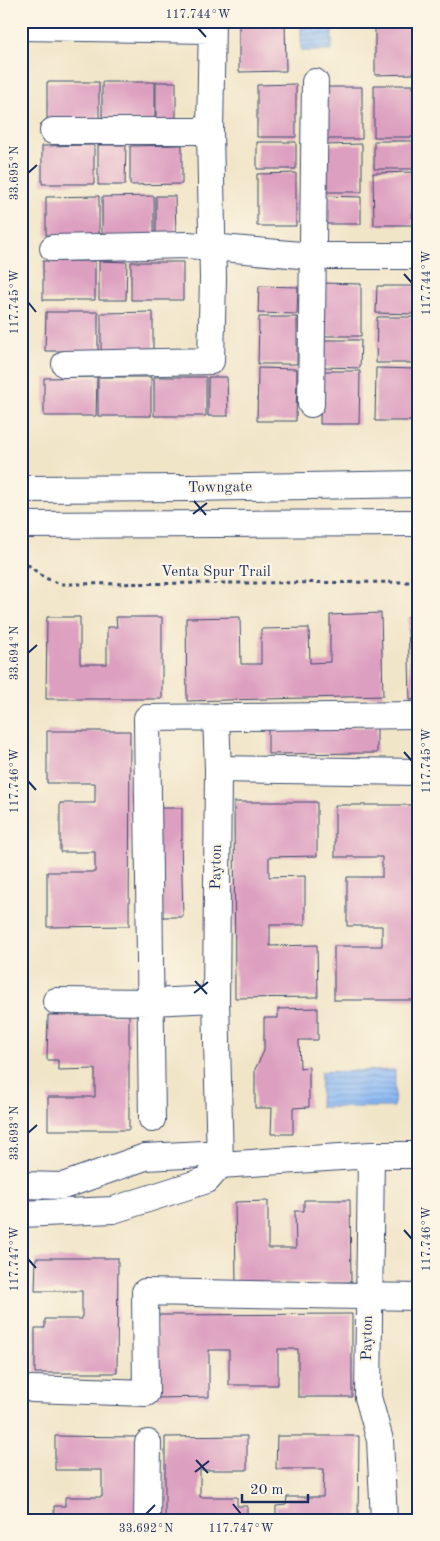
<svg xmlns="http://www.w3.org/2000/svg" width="440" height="1541" viewBox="0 0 440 1541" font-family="'Old Standard TT',serif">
  <defs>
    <pattern id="water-rules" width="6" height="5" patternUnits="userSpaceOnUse" patternTransform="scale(1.25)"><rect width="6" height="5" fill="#8ab9f5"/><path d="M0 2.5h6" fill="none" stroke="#7097ca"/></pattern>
  </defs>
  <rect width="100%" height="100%" fill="#fcf5e5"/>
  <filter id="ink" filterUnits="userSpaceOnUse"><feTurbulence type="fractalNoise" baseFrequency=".02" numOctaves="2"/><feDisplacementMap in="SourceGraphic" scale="10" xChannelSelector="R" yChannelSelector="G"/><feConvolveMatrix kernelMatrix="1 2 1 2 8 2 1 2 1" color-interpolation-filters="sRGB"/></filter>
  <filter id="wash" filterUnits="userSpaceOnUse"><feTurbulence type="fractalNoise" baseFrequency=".0096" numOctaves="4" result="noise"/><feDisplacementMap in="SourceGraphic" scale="20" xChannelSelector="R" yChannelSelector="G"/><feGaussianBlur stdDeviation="1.12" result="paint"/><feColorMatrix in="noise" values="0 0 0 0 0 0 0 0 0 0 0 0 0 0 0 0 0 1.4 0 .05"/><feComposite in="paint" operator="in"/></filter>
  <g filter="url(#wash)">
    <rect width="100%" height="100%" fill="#f1e5c8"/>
    <!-- water -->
    <path fill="url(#water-rules)" stroke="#5274aa" d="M301,21H332V51H301Z
      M395,1070L394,1107H320L321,1072Z"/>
    <g id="blocks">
      <!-- building -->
      <path fill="#dd9fc0" d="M239,21H285L286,71L239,72Z
        M375,22H414L413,74L375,75Z
        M47,82H99V121H47Z
        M102,82H155V121H102Z
        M156,82H176V121H156Z
        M296,84V137H257V85Z
        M374,85H413V137H374Z
        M323,87H362V139H323Z
        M374,141H413V169H374Z
        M257,142H296V169H257Z
        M362,144V192H323V145Z
        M94,145V184H42V146Z
        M98,145H126L125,185H98Z
        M182,145V184L130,185V146Z
        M413,172L412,225H374L373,173Z
        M296,173V226H257V174Z
        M99,196V235H46V197Z
        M154,196V235L102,236V197Z
        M156,196H175L176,235H156Z
        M323,196L361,197V224H322Z
        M43,261H95V300H43Z
        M99,261L127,262L126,300H99Z
        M131,262H183V300H131Z
        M322,283L361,284V336H322Z
        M259,286L298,287L297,314L258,313Z
        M377,286H416L415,314L376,313Z
        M46,312H98V351H45Z
        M153,312V351H101V313Z
        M259,317H297V364H258Z
        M377,317H415V363H376Z
        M322,340H361L360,368L321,367Z
        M258,368L297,369L296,421H257Z
        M376,368L415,369L414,421H375Z
        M321,371H360L359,424H320Z
        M97,377L96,416H44V378Z
        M98,377H151V416H98Z
        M154,377H206V416H154Z
        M208,377H227L228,416H208Z
        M381,613L383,696L187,701L186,618L240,617L241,664H261V629L309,628L310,663L330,662V615Z
        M47,617H80V664H107V627H117L116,617H162V699H46Z
        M408,617H419V699L410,700Z
        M377,727V753L268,754V728Z
        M47,731H130L129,926L47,927V872H95V852H60V803H95V783H47Z
        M234,802H317V856L269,857V877L305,876V925H270V946L317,945L318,997L235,998Z
        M335,805H417V1000H334V946H382V926H347V877H382V857H335Z
        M156,808H182V840H181L183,917H156Z
        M318,1008V1040H299L300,1068L309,1067V1107L293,1108V1134H271L272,1108H255V1069L264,1051V1018H278V1009Z
        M48,1015H129V1130H48V1097H95V1069L58,1070V1060H47Z
        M304,1200H350L351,1282L236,1284L235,1202L268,1201V1248H296L295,1211H304Z
        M36,1258H118L117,1373H35V1328H45V1319H82V1291H35Z
        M352,1314V1397H298V1349H278V1385H229V1350H209V1397L157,1398V1315Z
        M55,1436L137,1437L136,1520H54V1506H65V1497H102V1470H55Z
        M247,1436V1470H200V1497H237V1506H247V1520H165V1437Z
        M277,1436H359L358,1520H276V1506L286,1505L287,1497H323L324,1469H276Z"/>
    </g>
  </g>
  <g filter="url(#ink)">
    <use href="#blocks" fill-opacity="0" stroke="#3b4a6e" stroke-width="1"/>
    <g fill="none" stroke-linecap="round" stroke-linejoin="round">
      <!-- minor casing -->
      <g stroke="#3b4a6e" stroke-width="28">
        <path id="minor" d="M21,27L212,30
          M53,131H210
          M53,248L188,245L312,256H419
          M65,364L211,361L213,278L210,131L212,21
          M311,404L315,82
          M21,489L188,488L419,484
          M21,525L419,523
          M216,717L218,769
          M56,1001L150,1002L216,999
          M152,1119L147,718L419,715
          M371,1155L368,1397L380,1440L384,1520
          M21,1185L63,1186L145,1157L204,1154L220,1165L371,1155H419
          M21,1214L113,1210L207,1180L220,1165L216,999L218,769L419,772
          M32,1389L146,1393L145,1292L419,1297
          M147,1520L148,1443"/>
      </g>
      <!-- path -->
      <path stroke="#3b4a6e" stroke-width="3" stroke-dasharray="4 4" stroke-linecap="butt" d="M21,559L43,577L60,584L419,582"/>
      <!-- minor -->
      <use href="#minor" stroke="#fff" stroke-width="26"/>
    </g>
  </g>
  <!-- ticks -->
  <path fill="none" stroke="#1b2f5e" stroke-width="2" d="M198,28L206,37M28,173L37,165M404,274L412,283M28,302L36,312M194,501L206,515M193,514L207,503M28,653L37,645M404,752L412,761M28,781L36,790M195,981L207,994M194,993L208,982M28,1133L37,1125M404,1230L412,1239M28,1259L36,1268M196,1460L208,1473M195,1472L209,1461M233,1504L241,1514M146,1514L155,1505"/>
  <g text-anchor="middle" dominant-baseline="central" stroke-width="4.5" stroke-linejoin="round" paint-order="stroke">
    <!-- street labels -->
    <g font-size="15" fill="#1b2f5e" stroke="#fcf5e5">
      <text transform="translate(220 488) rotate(-1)">Towngate</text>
      <text x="216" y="572">Venta Spur Trail</text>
      <text transform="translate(217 867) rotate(-89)">Payton</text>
      <text transform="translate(368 1338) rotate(-89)">Payton</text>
    </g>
  </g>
  <!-- margin -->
  <rect width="440" height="1541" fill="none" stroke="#fcf5e5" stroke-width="55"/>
  <!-- scale -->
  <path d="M242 1494v8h66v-8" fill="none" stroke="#1b2f5e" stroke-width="2.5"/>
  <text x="250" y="1494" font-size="15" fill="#1b2f5e" stroke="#fcf5e5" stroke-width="4" paint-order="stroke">20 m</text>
  <rect x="28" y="28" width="384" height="1486" fill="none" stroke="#1b2f5e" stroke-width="2"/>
  <g font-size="12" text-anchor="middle" fill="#1b2f5e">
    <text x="198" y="18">117.744°W</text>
    <text transform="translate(14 173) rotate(-90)" y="4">33.695°N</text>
    <text transform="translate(426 283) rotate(-90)" y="4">117.744°W</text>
    <text transform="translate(14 302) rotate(-90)" y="4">117.745°W</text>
    <text transform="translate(14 653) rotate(-90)" y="4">33.694°N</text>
    <text transform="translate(426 761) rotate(-90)" y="4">117.745°W</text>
    <text transform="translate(14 781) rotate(-90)" y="4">117.746°W</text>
    <text transform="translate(14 1133) rotate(-90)" y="4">33.693°N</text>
    <text transform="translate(426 1239) rotate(-90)" y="4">117.746°W</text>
    <text transform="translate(14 1259) rotate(-90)" y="4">117.747°W</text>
    <text x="146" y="1532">33.692°N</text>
    <text x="241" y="1532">117.747°W</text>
  </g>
</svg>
